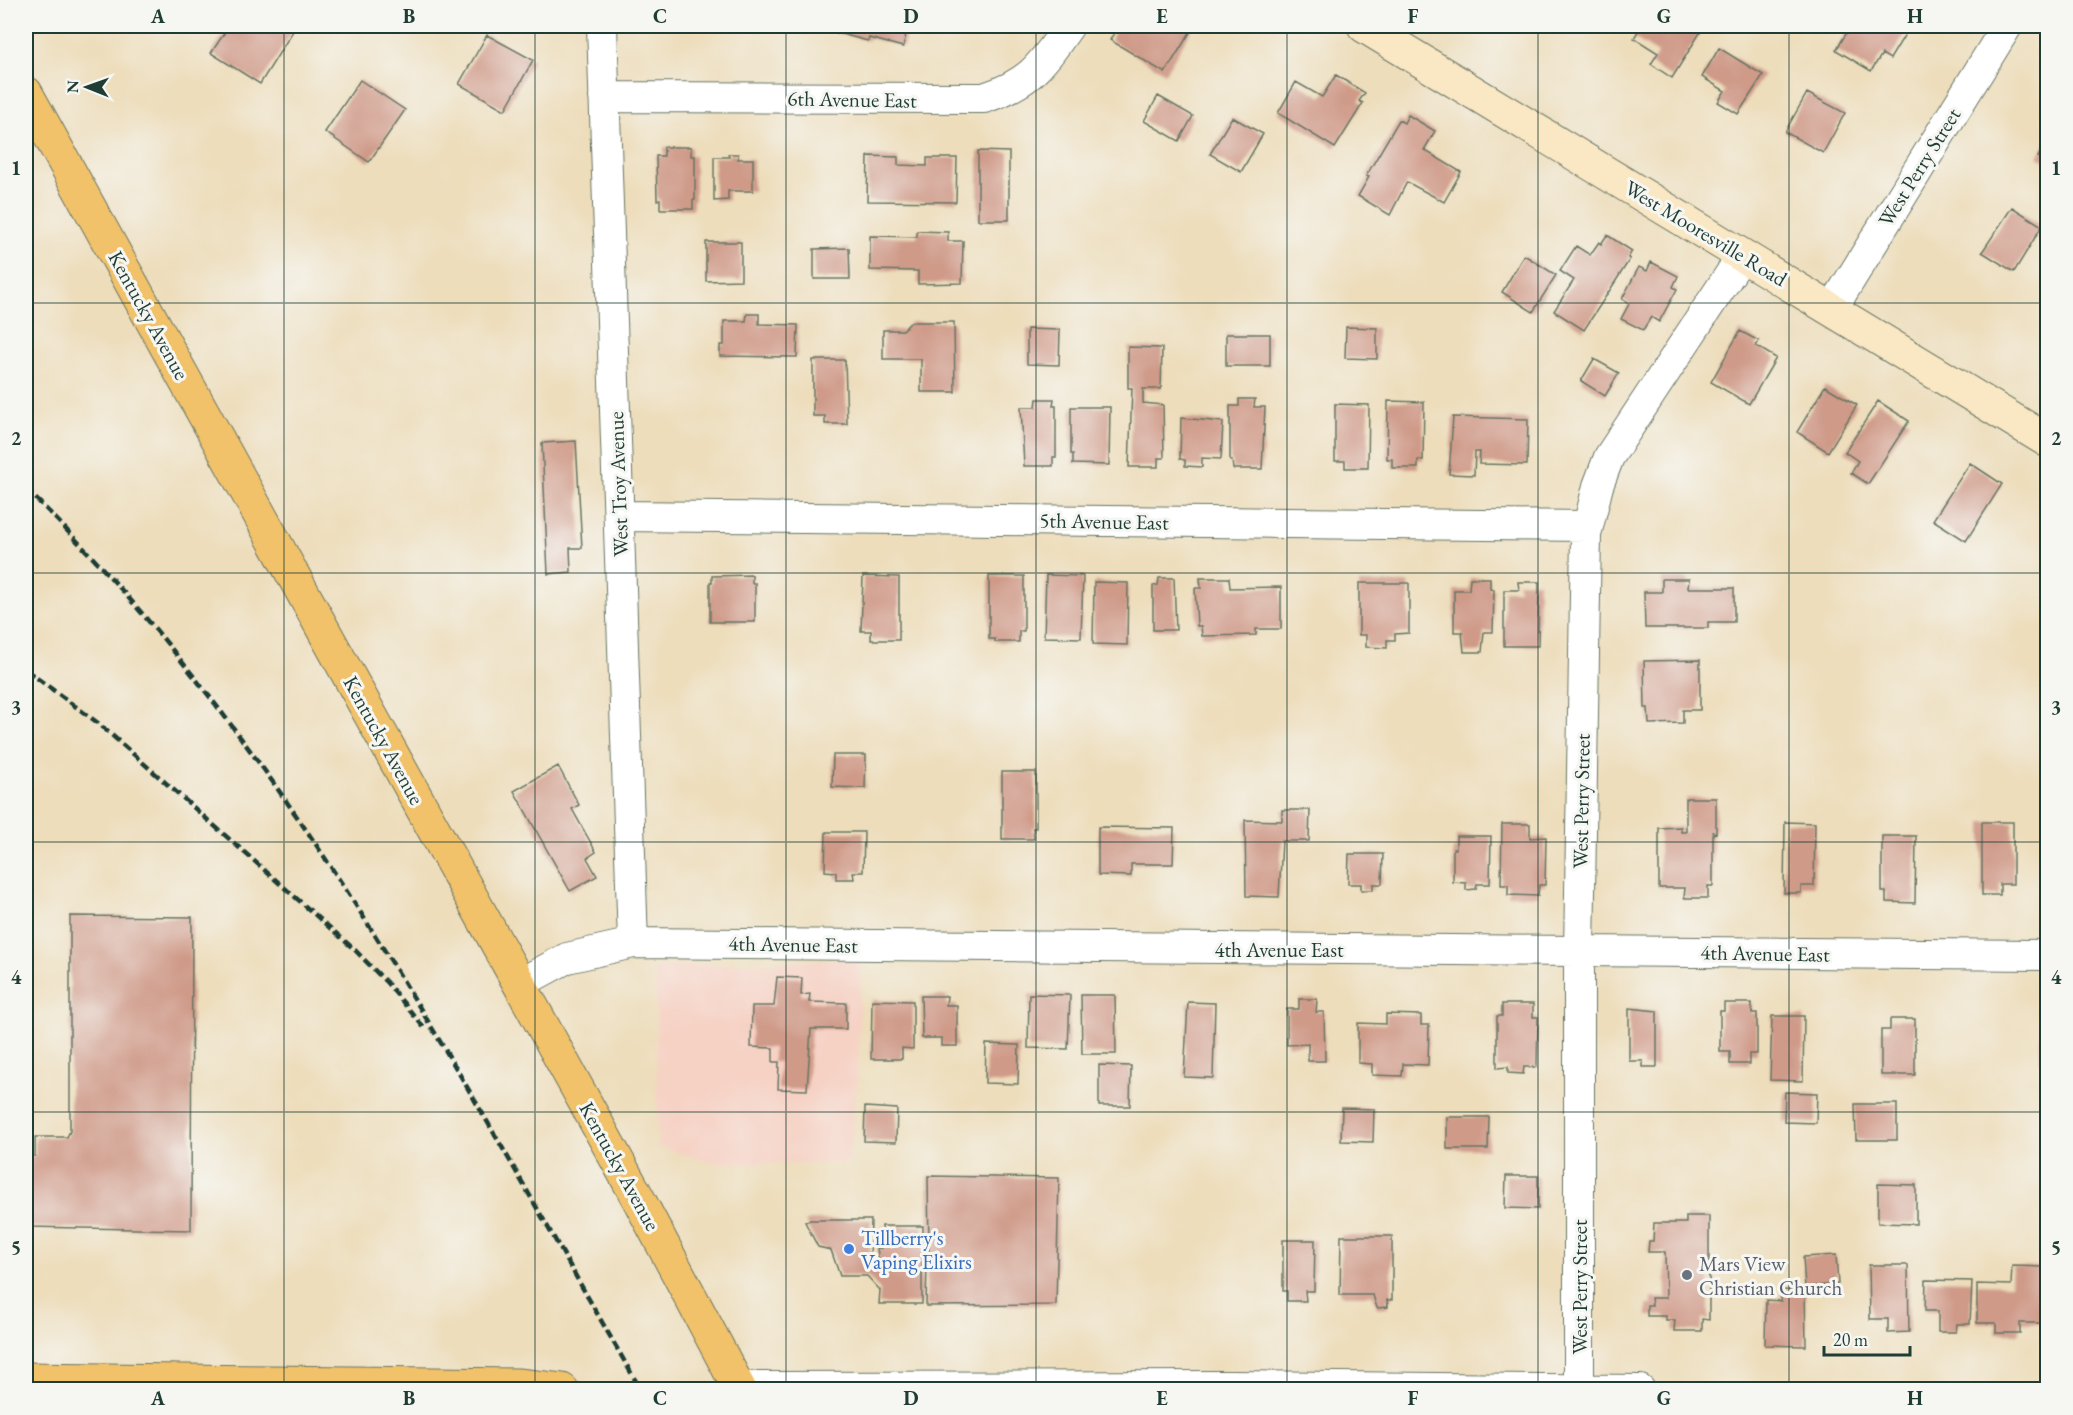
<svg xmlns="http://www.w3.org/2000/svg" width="2073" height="1415" viewBox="0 0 2073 1415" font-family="'EB Garamond',serif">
  <rect width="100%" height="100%" fill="#f6f6f2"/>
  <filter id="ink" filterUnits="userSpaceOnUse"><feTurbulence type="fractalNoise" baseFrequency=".0167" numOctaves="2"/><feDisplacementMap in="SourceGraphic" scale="12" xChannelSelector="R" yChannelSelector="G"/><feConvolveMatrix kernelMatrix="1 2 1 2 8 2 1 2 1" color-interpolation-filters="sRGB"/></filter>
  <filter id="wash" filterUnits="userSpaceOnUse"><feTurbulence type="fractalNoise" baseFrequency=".008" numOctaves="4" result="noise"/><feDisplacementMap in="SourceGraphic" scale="24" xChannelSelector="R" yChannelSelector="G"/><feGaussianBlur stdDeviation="1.35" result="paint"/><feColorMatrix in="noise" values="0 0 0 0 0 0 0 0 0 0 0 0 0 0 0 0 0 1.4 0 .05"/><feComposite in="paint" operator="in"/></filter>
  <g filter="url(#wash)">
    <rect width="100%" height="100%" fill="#edddbb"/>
    <!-- built -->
    <path fill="#f6d2c5" d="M861,959L858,1071L848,1163H715L658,1147L655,967Z"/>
    <g id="blocks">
      <!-- building -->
      <path fill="#cf9a88" d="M229,26H296L260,84L211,53Z
        M811,26H908L903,47L869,38L868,41Z
        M1118,26H1194L1165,73L1110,40Z
        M1641,26H1698L1703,28L1672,78L1651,64L1658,53L1634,38Z
        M1845,26H1910L1890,59L1882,54L1871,71L1836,50L1849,29Z
        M487,35L533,60L505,110L459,84Z
        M1719,48L1763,75L1738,114L1718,102L1725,91L1702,77Z
        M1336,75L1365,93L1359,101L1363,103L1335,148L1278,113L1296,82L1322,97Z
        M360,80L405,110L369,162L325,132Z
        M1807,93L1845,113L1823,153L1785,132Z
        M1158,96L1193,116L1179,141L1144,121Z
        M1408,115L1435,131L1424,150L1461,172L1444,202L1407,182L1390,215L1358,196L1369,177L1366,176L1399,120L1404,123Z
        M1232,117L1263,134L1241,172L1210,154Z
        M2048,139V162L2038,157Z
        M664,147H691V156H695V200H693V209H660V199L657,200L656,156H664Z
        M978,151L1009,152V220H978Z
        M728,154H738V159H753V191H728V200L714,201V157H729Z
        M868,156L898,157V165L927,166V158H957L956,202L867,201Z
        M2012,207L2042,226L2014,272L1982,252Z
        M917,231L948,232V241H963L962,283L918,284V271L870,270V236L917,237Z
        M1607,235L1632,251L1628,258L1630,259L1584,330L1554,311L1574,280L1560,271L1576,246L1590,255L1599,242L1601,244Z
        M706,242H741V280L706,281Z
        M849,248L850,279H814V249Z
        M1524,255L1556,275L1533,312L1502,292Z
        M1651,262L1678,276L1673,287L1677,289L1659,322L1651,317L1643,330L1621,319L1629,304L1622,299L1639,267L1647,271Z
        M747,314H759V324L798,325L797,357L720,356V345H724V321H746Z
        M911,322H954L955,392H921V359H883V330H903Z
        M1346,327L1377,328V359L1345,358Z
        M1027,329L1060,330L1059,365L1027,364Z
        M1740,331L1759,341L1756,346L1776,358L1749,404L1711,382Z
        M1226,334H1270V366H1226Z
        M1128,347L1162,348L1161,389H1143V403L1163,405L1164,458H1158V467H1129L1132,388H1128Z
        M1594,359L1619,373L1605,396L1581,381Z
        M813,360H845L847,424H825V416H813Z
        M1825,386L1857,405L1828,452L1797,432Z
        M1037,399H1054L1053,406H1056V457H1053V466H1024L1021,407H1036Z
        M1239,399H1255L1254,407H1265L1262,469H1233L1232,460H1230V406H1239Z
        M1388,401L1424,402L1423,460H1418V468H1392V459H1387Z
        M1878,401L1909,421L1868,484L1851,473L1858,461L1845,452Z
        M1335,404L1369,405L1368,468H1345V461H1335Z
        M1071,407H1110L1109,465L1073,464V454H1071Z
        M1453,417L1528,419L1527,465L1479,464L1480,452H1475L1474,475L1449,474Z
        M1181,418L1223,422L1221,459L1202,458V467L1185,466V460L1180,459Z
        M576,441L582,548H570L571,572L548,574L542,443Z
        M1970,463L2002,484L1966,541L1933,520Z
        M752,575V583H755V622H710V582H712V576Z
        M1046,575L1083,576L1081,638L1044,637Z
        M863,576L899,577V640H871V631H861Z
        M989,576H1024V631H1019V642H995V639H989Z
        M1159,578H1174L1176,630H1153V586L1158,585Z
        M1200,578H1229L1230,588L1281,587V629H1256V635L1202,636L1201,626H1197L1195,588H1201Z
        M1470,578H1490V589L1494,590L1493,632H1484L1482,652H1464L1462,632H1454V590H1469Z
        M1662,579H1689L1688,588H1734V622H1708V628H1645L1644,592H1662Z
        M1094,582L1128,583L1127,645L1093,644Z
        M1518,582H1539L1538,646H1504V590H1519Z
        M1359,583H1409V633L1395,634V640H1387V648L1366,647V635H1359Z
        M1700,660V710H1683V723L1649,724L1648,708H1645L1644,661Z
        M833,755H866L865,788L832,787Z
        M558,766L579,805L572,809L596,852L587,858L597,876L570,891L514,791Z
        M1002,772H1036V828H1033L1034,839H1002Z
        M1686,798H1716V833L1713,832V886H1708V898H1684L1685,888H1659V828L1681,827V832H1686Z
        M1282,810H1310L1309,841H1282L1279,897L1246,896L1245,820L1282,821Z
        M1785,822L1815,823L1814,886H1801V893H1784Z
        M1982,822H2013V884H2000V895H1982Z
        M1502,824H1530V838L1546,837L1545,885H1539L1538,896L1508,895V885H1501Z
        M1098,827L1174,828L1173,864H1131V876L1098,875Z
        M826,832H864L863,872H853L854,879H836V872L825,871Z
        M1456,836H1491L1490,884H1477L1476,889L1466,890V883L1453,882V849H1456Z
        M1882,836H1916L1915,903L1886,902V892H1882Z
        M1349,854H1383L1382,884H1373V890H1361V884H1348Z
        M70,916L192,917L191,1230L26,1227V1156H35V1137H67L70,1131Z
        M777,977L802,978L801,995L810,994L809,1002L846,1003V1029H811L807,1090L778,1089L779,1062H773V1048L751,1047L752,1006H774Z
        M1029,994L1070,995L1068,1049L1028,1048Z
        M1081,995H1115L1116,1054H1082Z
        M921,996H947L946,1005H957V1046H941V1038H922Z
        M1299,999H1317L1316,1012H1324L1325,1061H1308V1044L1287,1045V1009H1299Z
        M872,1000L913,1001V1049L902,1048V1059H871Z
        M1188,1002L1215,1003L1213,1078L1184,1077Z
        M1724,1003H1752V1013H1757V1054H1749V1064H1730V1052H1720V1011H1724Z
        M1502,1004H1533V1017H1538L1537,1067H1524L1523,1074L1508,1073V1067L1497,1068V1016H1502Z
        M1629,1008L1657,1011V1067H1643V1061H1629Z
        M1386,1014L1421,1015V1025H1429L1428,1065L1403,1064L1402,1076L1372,1075V1064L1358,1063V1023L1386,1024Z
        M1772,1016H1804L1803,1081L1770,1080Z
        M1890,1019H1915V1075H1881V1030H1890Z
        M2041,1026H2048V1061H2040Z
        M986,1044L1019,1045L1018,1084L985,1083Z
        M1099,1065L1131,1066L1130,1106H1099Z
        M1785,1092L1817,1093L1816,1123L1784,1122Z
        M1855,1104H1897V1140H1856Z
        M865,1107L897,1109L896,1142L864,1141Z
        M1342,1108L1374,1109L1373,1142L1341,1141Z
        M1447,1117H1489L1488,1149H1447Z
        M928,1176L1059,1178L1056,1305L926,1306L927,1262H922V1304H879L880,1290L867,1276H840L831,1250L818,1247L805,1222L810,1220H871L870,1260L880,1268L877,1248H881L882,1226H923V1250H929Z
        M1506,1176H1538V1209L1505,1208Z
        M1878,1184L1916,1185V1224L1878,1223Z
        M1686,1216H1709V1320L1702,1319V1331H1674L1675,1320H1666V1316H1647V1305H1652L1651,1298H1666L1665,1252H1648L1649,1241H1653L1654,1223H1686Z
        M1341,1236H1392V1300H1387L1388,1307L1377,1308L1373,1295H1340Z
        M1283,1240H1315L1314,1291H1305L1306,1301H1287V1291H1283Z
        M1836,1255L1838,1284L1805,1287L1803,1257Z
        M1869,1265H1908L1909,1332L1888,1333V1319H1870Z
        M2012,1266L2046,1267L2048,1316H2043V1323H2020V1333H1996V1323H1977V1284L2011,1285Z
        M1926,1280L1972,1281L1970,1324H1957L1956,1332H1938V1311H1925Z
        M1781,1290L1805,1291L1806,1346L1765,1345L1766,1300L1781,1301Z"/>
    </g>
  </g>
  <g filter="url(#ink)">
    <use href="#blocks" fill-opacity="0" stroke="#677563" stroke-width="1.5"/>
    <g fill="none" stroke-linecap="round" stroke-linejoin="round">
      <!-- street casing -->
      <g stroke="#677563" stroke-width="32">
        <path id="street" d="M602,26L633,943
          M604,97L984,98C1032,82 1041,65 1069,26
          M1832,309L2007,26
          M619,516L1588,526
          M519,984L567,958L633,943L2048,955
          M739,1387L1232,1386L1640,1390
          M1579,1390V951L1586,535L1598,486L1609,457L1742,256"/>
      </g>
      <!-- secondary casing -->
      <g stroke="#677563" stroke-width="35">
        <path id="secondary" d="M1364,26L2048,441"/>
      </g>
      <!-- primary casing -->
      <g stroke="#677563" stroke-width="35">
        <path id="primary" d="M26,93L638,1198L740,1390
          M26,1379L518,1385L562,1390"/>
      </g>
      <!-- street -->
      <use href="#street" stroke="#fff" stroke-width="30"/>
      <!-- secondary -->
      <use href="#secondary" stroke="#fae7c3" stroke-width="33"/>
      <!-- primary -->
      <use href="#primary" stroke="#f2c26a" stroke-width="33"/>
      <!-- rail -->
      <path stroke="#1f3d34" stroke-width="4.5" stroke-dasharray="9 4.5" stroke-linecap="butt" d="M26,489C289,746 459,1075 641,1390
        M26,670L98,723L355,950L387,983L426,1030"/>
    </g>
  </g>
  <!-- grid -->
  <path fill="none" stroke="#1f3d34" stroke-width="1.5" stroke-opacity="0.55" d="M284,26V1390M535,26V1390M786,26V1390M1036,26V1390M1287,26V1390M1538,26V1390M1789,26V1390M26,303H2048M26,573H2048M26,842H2048M26,1112H2048"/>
  <!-- markers -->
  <circle fill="#3f7fe0" stroke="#f6f6f2" stroke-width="2" cx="849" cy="1249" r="6"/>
  <circle fill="#6b7280" stroke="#f6f6f2" stroke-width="2" cx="1687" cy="1275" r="6"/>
  <g text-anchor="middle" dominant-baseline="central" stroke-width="6" stroke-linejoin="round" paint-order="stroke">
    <!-- street labels -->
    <g font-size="21" fill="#1f3d34" stroke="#f6f6f2">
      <text transform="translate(852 99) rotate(1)">6th Avenue East</text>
      <text transform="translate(1919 167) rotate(-58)">West Perry Street</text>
      <text transform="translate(1706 233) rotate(31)">West Mooresville Road</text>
      <text transform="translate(149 315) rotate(61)">Kentucky Avenue</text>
      <text transform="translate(618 484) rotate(-92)">West Troy Avenue</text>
      <text transform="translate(1104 521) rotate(1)">5th Avenue East</text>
      <text transform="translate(384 740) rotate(61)">Kentucky Avenue</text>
      <text transform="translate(1581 801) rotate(-89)">West Perry Street</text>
      <text transform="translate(793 944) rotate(1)">4th Avenue East</text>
      <text x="1279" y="949">4th Avenue East</text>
      <text transform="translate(1765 953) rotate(1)">4th Avenue East</text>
      <text transform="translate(620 1166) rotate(61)">Kentucky Avenue</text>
      <text transform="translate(1579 1287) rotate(-90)">West Perry Street</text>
    </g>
    <!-- shop labels -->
    <g font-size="21" fill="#366cbe" stroke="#f6f6f2" text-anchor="start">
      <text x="861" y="1237">Tillberry's<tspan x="861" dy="24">Vaping Elixirs</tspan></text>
    </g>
    <!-- worship labels -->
    <g font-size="21" fill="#5b616d" stroke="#f6f6f2" text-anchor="start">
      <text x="1699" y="1263">Mars View<tspan x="1699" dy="24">Christian Church</tspan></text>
    </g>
  </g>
  <!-- margin -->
  <rect width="2073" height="1415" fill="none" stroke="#f6f6f2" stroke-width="66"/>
  <!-- north arrow -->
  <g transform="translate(87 87) rotate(271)" stroke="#f6f6f2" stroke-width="4.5" paint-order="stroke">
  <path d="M0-4.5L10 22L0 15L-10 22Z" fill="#1f3d34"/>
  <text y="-9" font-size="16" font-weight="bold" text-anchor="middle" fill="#1f3d34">N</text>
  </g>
  <!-- scale -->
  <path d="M1824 1346v9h86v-9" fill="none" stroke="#1f3d34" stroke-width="3"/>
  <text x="1833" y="1346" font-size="18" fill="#1f3d34" stroke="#f6f6f2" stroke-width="4.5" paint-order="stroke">20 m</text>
  <rect x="33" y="33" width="2007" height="1349" fill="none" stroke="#1f3d34" stroke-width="2"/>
  <g font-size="20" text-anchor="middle" font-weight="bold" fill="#1f3d34">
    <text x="158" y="23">A</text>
    <text x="409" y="23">B</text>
    <text x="660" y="23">C</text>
    <text x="911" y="23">D</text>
    <text x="1162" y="23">E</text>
    <text x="1413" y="23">F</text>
    <text x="1664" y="23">G</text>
    <text x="1915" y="23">H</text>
    <text x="16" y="175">1</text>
    <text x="2056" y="175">1</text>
    <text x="16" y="445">2</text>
    <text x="2056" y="445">2</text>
    <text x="16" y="714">3</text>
    <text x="2056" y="714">3</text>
    <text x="16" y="984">4</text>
    <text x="2056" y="984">4</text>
    <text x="16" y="1254">5</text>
    <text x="2056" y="1254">5</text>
    <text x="158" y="1405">A</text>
    <text x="409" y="1405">B</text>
    <text x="660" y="1405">C</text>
    <text x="911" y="1405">D</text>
    <text x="1162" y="1405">E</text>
    <text x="1413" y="1405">F</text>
    <text x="1664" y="1405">G</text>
    <text x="1915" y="1405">H</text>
  </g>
</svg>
